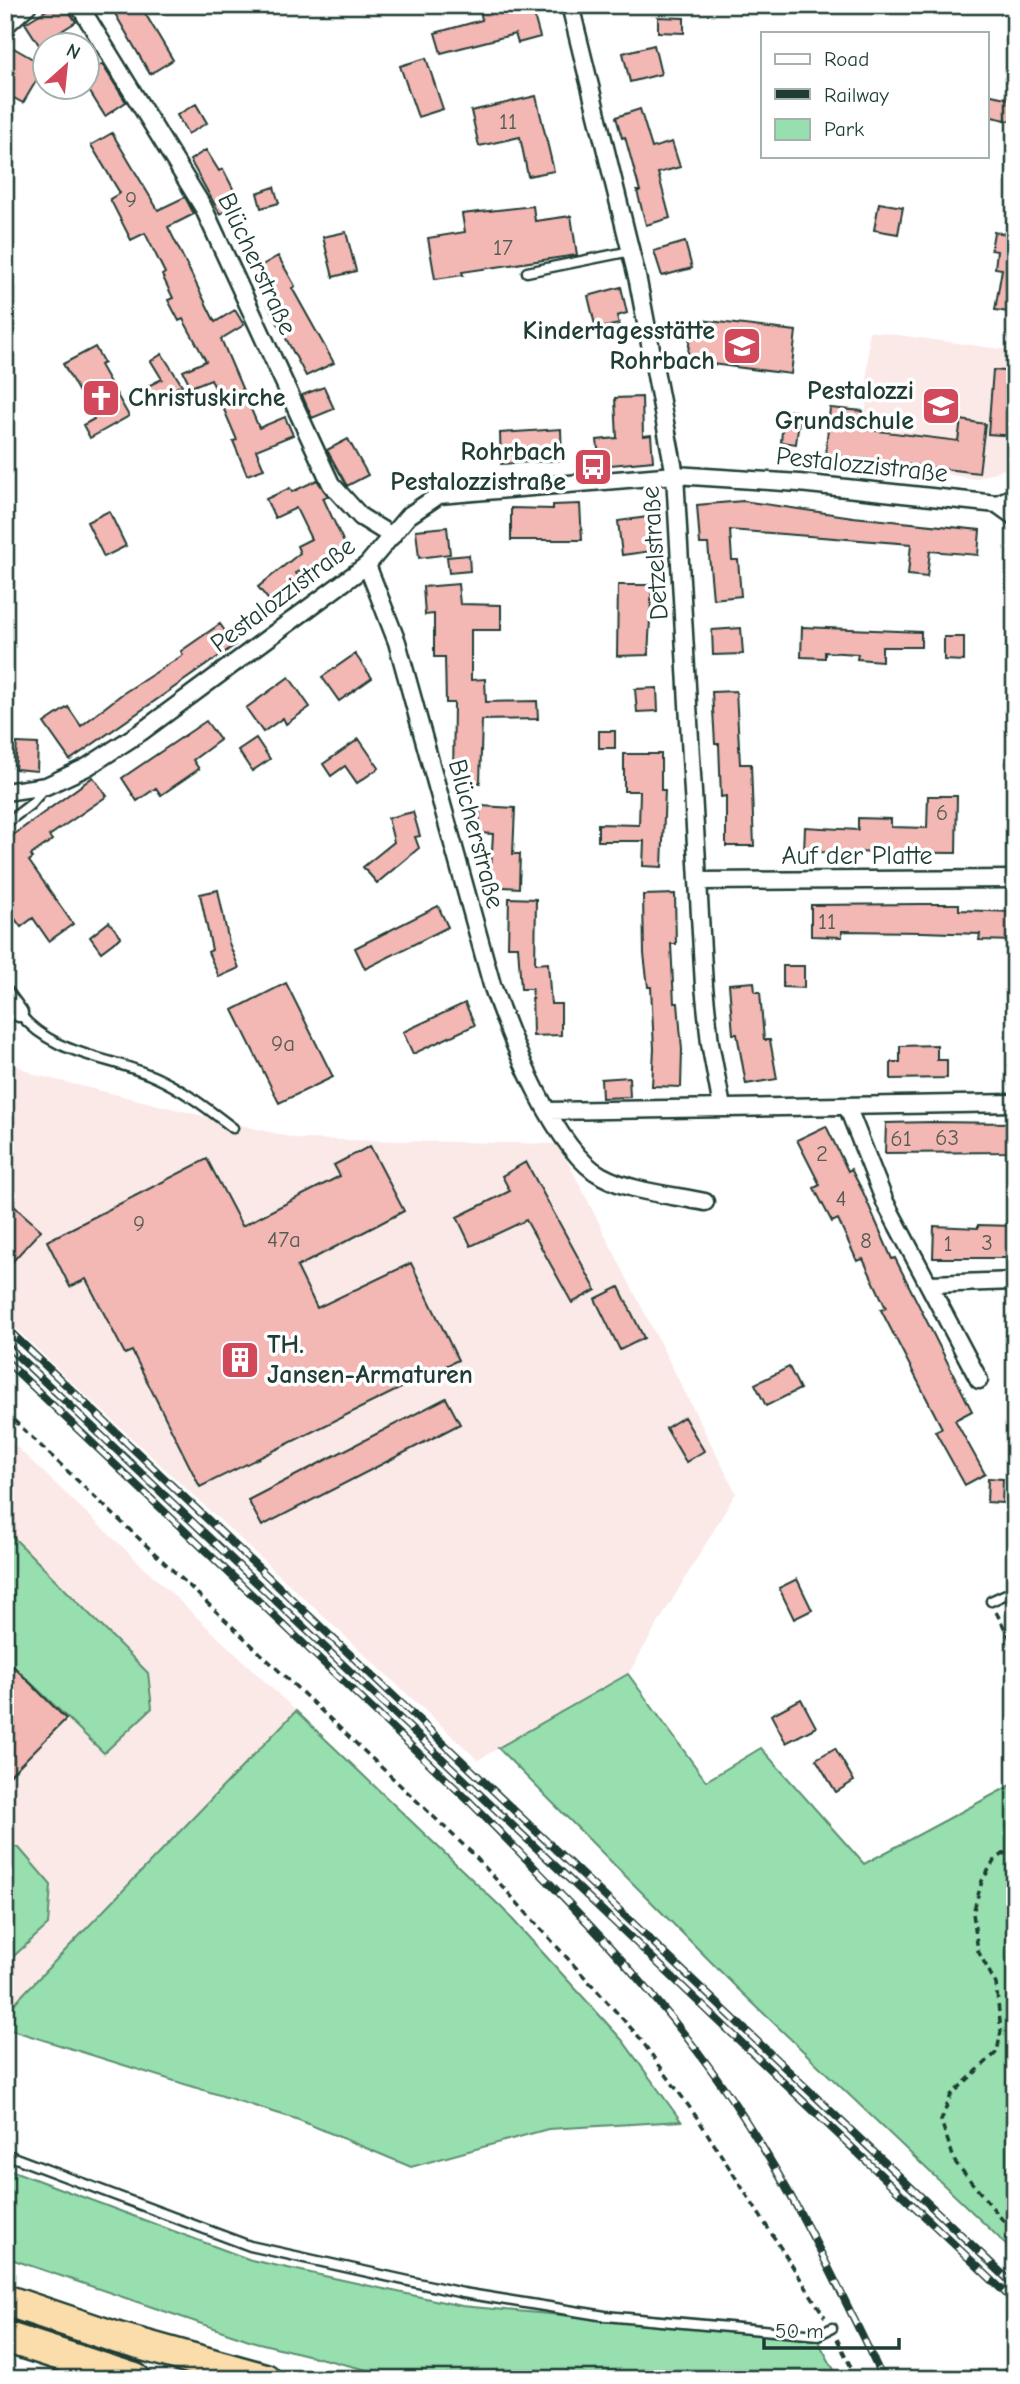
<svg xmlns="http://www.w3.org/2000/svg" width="1020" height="2384" viewBox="0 0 1020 2384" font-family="'Comic Neue',sans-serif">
  <rect width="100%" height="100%" fill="#fff"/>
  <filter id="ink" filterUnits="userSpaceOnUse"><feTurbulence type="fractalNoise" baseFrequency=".0143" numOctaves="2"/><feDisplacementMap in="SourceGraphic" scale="14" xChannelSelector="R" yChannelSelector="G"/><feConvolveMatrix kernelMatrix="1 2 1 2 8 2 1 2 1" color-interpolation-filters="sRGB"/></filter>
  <g filter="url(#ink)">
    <!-- built -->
    <path fill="#fbe9e8" d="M869,331L1015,351V465L975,479L864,461Z
      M5,1060L36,1075L298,1139L559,1144L736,1493L628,1674L478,1760L66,1377L5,1318Z
      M5,1436L296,1711L5,2013Z"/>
    <!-- green -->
    <path fill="#97dfae" stroke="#5b8e71" stroke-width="2" d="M5,1529L148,1673L152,1708L104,1753L5,1658Z
      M628,1674L706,1781L761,1748L864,1864L1015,1783V2253L736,1987L498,1748Z
      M296,1711L503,1909L623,2041L681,2121L548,2129L411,2167L299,2120L5,2028V2013Z
      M5,1844L19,1848L51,1885L48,1925L5,1964Z
      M5,2168L251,2260L462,2306L817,2339L839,2379H403L255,2342L5,2257Z"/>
    <!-- building -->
    <path fill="#f3b7b4" stroke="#1f3d34" stroke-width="2" d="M55,5H65L76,22L39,45L25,23Z
      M110,5H140L173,60L150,74Z
      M479,5H531L540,37L518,43L515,34L441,53L435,33L482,20Z
      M658,17L684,18V33L658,32Z
      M654,45L661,74L630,82L623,53Z
      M12,47L45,66L23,103L5,93V59Z
      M426,58L443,109L418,117L400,66Z
      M102,64L126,102L105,116L88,89V73Z
      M987,94L1015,100V122L987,116Z
      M536,96L554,171L528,176L520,137L479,146L471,111Z
      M196,104L207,123L188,134L177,115Z
      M640,109L652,148L672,142L680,167L658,173L670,218L646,225L637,191H640L625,137L622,138L616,117Z
      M112,133L158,210L185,197L194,214L168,227L215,322L235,310L244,325L221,339L259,428L285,417L293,435L256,450L264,469L247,475L233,441L237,440L211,379L191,387L183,371L206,361L183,319L179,321L168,300L173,298L162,275L165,273L145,233L131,240L110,199L120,193L91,145Z
      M206,150L219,171L223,169L241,204L220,214L190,160Z
      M274,187L279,203L261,208L257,193Z
      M879,203L903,207L898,234L874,230Z
      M533,206L535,221L571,216L577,255L462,272L463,275L435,279L428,238L465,232L462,214Z
      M346,232L356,271L333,277L323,237Z
      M994,232L1015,235V313L995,310L1002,269L995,268L997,251L991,250Z
      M685,242L692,268L662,276L654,251Z
      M278,256L295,286L292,288L334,363L306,376L267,303L273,299L255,269Z
      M621,287L627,313L617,316L619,324L596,329L588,296Z
      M692,319L796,331L791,374L687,361Z
      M95,347L104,363L100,365L129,416L90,438L83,425L94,419L63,364Z
      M162,354L182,385L155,399L148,386L162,379L151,361Z
      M993,370L1015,372V436L988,434Z
      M324,387L334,409L312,418L302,395Z
      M642,397L643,436L651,435L653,461L600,466L597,440L617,438L615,398Z
      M830,408L863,411L861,429L958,441L961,420L985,424L979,473L859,459L858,462L825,459Z
      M784,410L800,412L796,444L781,442Z
      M561,429L562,460L501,464L500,433Z
      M348,439L368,475L347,486L327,450Z
      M317,480L328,496L323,498L347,549L296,573L306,585L276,609L258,587L300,553L297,546L311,539L296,508L275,518L266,499L290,488L292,492Z
      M743,501L853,517L980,530L978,555L930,551L927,577L908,575L911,544L730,530L732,560H738L741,596L713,599L708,544H700L697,505Z
      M580,504L582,540H511V508L553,509V505Z
      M109,511L126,546L104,557L87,522Z
      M648,517L652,551L622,555L618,521Z
      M447,527L450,554L419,558L416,530Z
      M469,555L470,571L449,573L447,557Z
      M458,584L460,604L501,605V630H471V680L485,679L486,702L537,701L538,719L482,720L480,783L453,782L454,703H446L445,657H434V614L425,615L423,587Z
      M618,585H652L648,655L617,656Z
      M220,624L235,645L70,760L44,723L68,707L81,726L122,694L183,655L181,651Z
      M802,627L921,632V647H882V661L857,659L858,654L825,652V658L801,657Z
      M741,628L743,654L713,655L712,630Z
      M944,637H964V661L944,660Z
      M355,654L372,678L339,701L322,677Z
      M289,677L310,707L286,724L283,718L263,732L246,708Z
      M657,688L658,711L637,712L635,689Z
      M736,691L740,764H751L754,846H726V796L721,797L719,744H715L712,692Z
      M206,721L220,740L193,760L199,769L161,795L156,788L137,801L122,778Z
      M599,731H615V748H599Z
      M256,738L270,759L252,771L238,750Z
      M359,739L379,768L357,783L345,766L331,776L323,764Z
      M17,743L38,744L37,771L15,769Z
      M624,754H661V790H665L662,867L643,866L644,841H598V824L639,825L640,791H624Z
      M93,777L107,796L49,836L52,840L31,855L33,858L29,861L73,924L49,941L33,918L21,927L5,905V841Z
      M928,796H957L956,853L804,852L805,827L858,830V818L891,819V827L927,828Z
      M480,806L515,808L513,854H520L519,888L490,886L493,834L479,833Z
      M413,812L420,836L415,837L419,848L377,883L363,867L394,842L388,818Z
      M218,890L229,943L239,968L219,977L208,952L212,950L200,894Z
      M675,894L676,944H671L674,1003H678L682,1050L681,1087L652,1086L654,1049L651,987H648L644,954L643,895Z
      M509,898L536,899L535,964L548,963L551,1004H561V1035L533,1036L532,989H521L518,946H508Z
      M921,904H959V910L1015,912V941L979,940L980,934L922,932L842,931V937L811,936V905Z
      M438,906L448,927L365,969L355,948Z
      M109,922L121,937L101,952L90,937Z
      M783,966H804V988L783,987Z
      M754,982L755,992H760L764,1040H770L777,1079L746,1084L737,1034H733L729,984Z
      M286,983L333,1077L279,1103L233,1010Z
      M465,1003L475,1025L413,1054L403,1032Z
      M937,1045V1060H947V1078L891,1079V1062H900V1046Z
      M629,1077L630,1097L602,1098L601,1079Z
      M932,1122L1011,1123V1152L885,1153L886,1123Z
      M826,1126L848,1171L851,1169L863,1192L892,1259L895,1258L972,1411L955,1420L985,1474L965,1485L935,1431L942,1428L881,1310L886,1308L863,1259L857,1261L838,1219L832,1222L814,1188L820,1185L797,1140Z
      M370,1146L404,1211L297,1267L317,1308L411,1263L458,1360L200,1487L132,1351L125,1354L86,1279L70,1287L47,1241L207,1159L242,1226L340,1176L334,1165Z
      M526,1162L596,1290L572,1303L526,1220L471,1246L457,1217L510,1191L502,1176Z
      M5,1198L41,1230L5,1270Z
      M978,1225L1015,1226V1258H933L934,1226L978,1228Z
      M619,1287L644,1338L620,1350L595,1299Z
      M789,1367L800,1389L766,1406L755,1384Z
      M446,1398L460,1424L262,1526L248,1500Z
      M684,1417L704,1451L686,1462L666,1428Z
      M988,1478L1003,1479L1002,1503L987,1502Z
      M797,1579L812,1610L794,1619L779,1588Z
      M5,1658L66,1719L5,1780Z
      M801,1699L816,1727L786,1743L771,1715Z
      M835,1748L854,1781L836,1792L816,1759Z"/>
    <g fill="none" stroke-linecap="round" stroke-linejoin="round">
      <!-- lane casing -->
      <g stroke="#1f3d34" stroke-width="13">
        <path id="lane" d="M527,272L631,251
          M5,824L31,804L44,789
          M19,1013C53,1056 109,1056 155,1077C184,1090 208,1109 233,1128
          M991,1601L1015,1590
          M5,2154L250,2246L463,2293L605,2316L818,2335L832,2328"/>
      </g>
      <!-- street casing -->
      <g stroke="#1f3d34" stroke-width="21">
        <path id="street" d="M79,5L203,207L331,484L361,517L392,536
          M570,5L638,281L675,475L704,986L710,1043L722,1107
          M5,26L28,5
          M997,504L1015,517
          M367,565L397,642L492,985C509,1034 555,1152 602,1176C631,1192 673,1195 705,1202
          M5,792L46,786L87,767L141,732L367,565L408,516L439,495L675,475L799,483L997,504L1015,496
          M699,881L1015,879
          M5,994L19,1013
          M847,1106L885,1202L979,1380
          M548,1111L1015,1103
          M930,1284L1015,1281"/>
      </g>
      <!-- highway casing -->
      <g stroke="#1f3d34" stroke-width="35">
        <path id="highway" d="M5,2300L118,2338L265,2379
          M5,2337L135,2379"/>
      </g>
      <!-- path -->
      <path stroke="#1f3d34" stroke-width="3.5" stroke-dasharray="7 5" stroke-linecap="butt" d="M5,1412L472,1853L639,2037L698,2119L825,2317
        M996,1612L1015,1648
        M1015,1845L994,1861L982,1881L973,1913L978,1951L996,1984L1001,2031L997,2052L951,2095L941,2121L955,2162L1015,2235
        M837,2339L857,2379"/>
      <!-- lane -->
      <use href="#lane" stroke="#fff" stroke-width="8"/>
      <!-- street -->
      <use href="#street" stroke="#fff" stroke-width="16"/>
      <!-- highway -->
      <use href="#highway" stroke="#fbddab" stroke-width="30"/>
      <!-- rail casing -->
      <g stroke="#1f3d34" stroke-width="8">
        <path id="rail" d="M5,1327L1015,2286
          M5,1344L1015,2302
          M5,1360L470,1802C555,1888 647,1979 717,2078C784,2172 833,2275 883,2379"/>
      </g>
      <!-- rail -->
      <use href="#rail" stroke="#fff" stroke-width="5" stroke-dasharray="16" stroke-linecap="butt"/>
    </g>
  </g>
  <!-- icons -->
  <defs>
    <g id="school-square" transform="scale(2.0125)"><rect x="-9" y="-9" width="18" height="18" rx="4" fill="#d1495b" stroke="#fff"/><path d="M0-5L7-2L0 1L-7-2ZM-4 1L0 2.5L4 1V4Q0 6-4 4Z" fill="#fff"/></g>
    <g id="church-square" transform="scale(2.0125)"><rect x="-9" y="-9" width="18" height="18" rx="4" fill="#d1495b" stroke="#fff"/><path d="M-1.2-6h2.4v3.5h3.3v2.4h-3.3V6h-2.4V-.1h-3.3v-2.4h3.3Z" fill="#fff"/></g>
    <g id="bus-square" transform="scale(2.0125)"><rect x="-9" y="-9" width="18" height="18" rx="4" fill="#d1495b" stroke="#fff"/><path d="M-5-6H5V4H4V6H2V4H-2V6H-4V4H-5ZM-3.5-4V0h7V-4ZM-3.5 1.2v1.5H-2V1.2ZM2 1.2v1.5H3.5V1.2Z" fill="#fff"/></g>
    <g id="building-square" transform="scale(2.0125)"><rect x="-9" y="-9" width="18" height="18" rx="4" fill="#d1495b" stroke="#fff"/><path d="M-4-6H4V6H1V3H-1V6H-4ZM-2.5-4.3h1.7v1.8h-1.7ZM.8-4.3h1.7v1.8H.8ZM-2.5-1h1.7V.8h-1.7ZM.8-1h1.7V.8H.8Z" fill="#fff"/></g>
  </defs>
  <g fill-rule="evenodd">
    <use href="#school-square" x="742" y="346"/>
    <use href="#church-square" x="101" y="398"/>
    <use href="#school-square" x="941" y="406"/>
    <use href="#bus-square" x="593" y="467"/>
    <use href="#building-square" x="240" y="1360"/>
  </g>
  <g text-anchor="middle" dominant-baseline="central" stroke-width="7" stroke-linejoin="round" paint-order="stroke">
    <!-- number labels -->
    <g font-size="23" fill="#545c54">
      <text x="508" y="121">11</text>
      <text x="131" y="199">9</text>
      <text x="503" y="247">17</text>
      <text x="942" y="812">6</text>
      <text x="827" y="921">11</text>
      <text x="283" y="1043">9a</text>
      <text x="947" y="1137">63</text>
      <text x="901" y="1138">61</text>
      <text x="822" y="1153">2</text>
      <text x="841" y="1198">4</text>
      <text x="139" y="1223">9</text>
      <text x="284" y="1239">47a</text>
      <text x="866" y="1240">8</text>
      <text x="987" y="1242">3</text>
      <text x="948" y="1243">1</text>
    </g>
    <!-- street labels -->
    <g font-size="26" fill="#1f3d34" stroke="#fff">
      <text transform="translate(257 264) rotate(65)">Blücherstraße</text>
      <text transform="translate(862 465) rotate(6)">Pestalozzistraße</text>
      <text transform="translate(655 553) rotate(-94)">Detzelstraße</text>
      <text transform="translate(283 595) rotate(-37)">Pestalozzistraße</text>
      <text transform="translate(476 834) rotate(75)">Blücherstraße</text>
      <text x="857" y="856">Auf der Platte</text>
    </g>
    <!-- poi labels -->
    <g font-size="26" font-weight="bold" fill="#1f3d34" stroke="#fff" text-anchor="end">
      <text x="715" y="331">Kindertagesstätte<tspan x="715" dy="30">Rohrbach</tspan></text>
      <text x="914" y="391">Pestalozzi<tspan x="914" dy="30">Grundschule</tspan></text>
      <text x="128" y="398" text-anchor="start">Christuskirche</text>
      <text x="566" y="452">Rohrbach<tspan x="566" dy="30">Pestalozzistraße</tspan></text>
      <text x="267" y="1345" text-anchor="start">TH.<tspan x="267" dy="30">Jansen-Armaturen</tspan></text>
    </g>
  </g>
  <!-- margin -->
  <rect width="1020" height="2384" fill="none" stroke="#fff" stroke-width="28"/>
  <rect x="14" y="14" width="992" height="2356" fill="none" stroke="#1f3d34" stroke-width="2.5" filter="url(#ink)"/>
  <!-- legend -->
  <rect x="761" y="32" width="228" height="126" fill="#ffffff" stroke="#a5b1ae" stroke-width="2"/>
  <rect x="775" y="54" width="35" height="10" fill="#ffffff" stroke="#a5b1ae" stroke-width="2"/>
  <text x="824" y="66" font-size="21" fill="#1f3d34">Road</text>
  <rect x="775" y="89" width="35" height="10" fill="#1f3d34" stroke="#a5b1ae" stroke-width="2"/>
  <text x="824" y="102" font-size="21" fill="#1f3d34">Railway</text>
  <rect x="775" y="119" width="35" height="21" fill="#97dfae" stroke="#a5b1ae" stroke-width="2"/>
  <text x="824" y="136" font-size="21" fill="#1f3d34">Park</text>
  <!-- north arrow -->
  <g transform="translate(66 66) rotate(27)"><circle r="33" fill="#ffffff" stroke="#a5b1ae" stroke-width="2"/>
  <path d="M0-5L12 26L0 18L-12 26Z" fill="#d1495b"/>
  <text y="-10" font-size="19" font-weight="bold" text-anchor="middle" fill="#1f3d34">N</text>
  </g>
  <!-- scale -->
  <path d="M764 2338v10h135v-10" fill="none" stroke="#1f3d34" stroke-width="3.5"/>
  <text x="775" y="2338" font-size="21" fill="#1f3d34" stroke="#ffffff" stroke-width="5" paint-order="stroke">50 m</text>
</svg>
